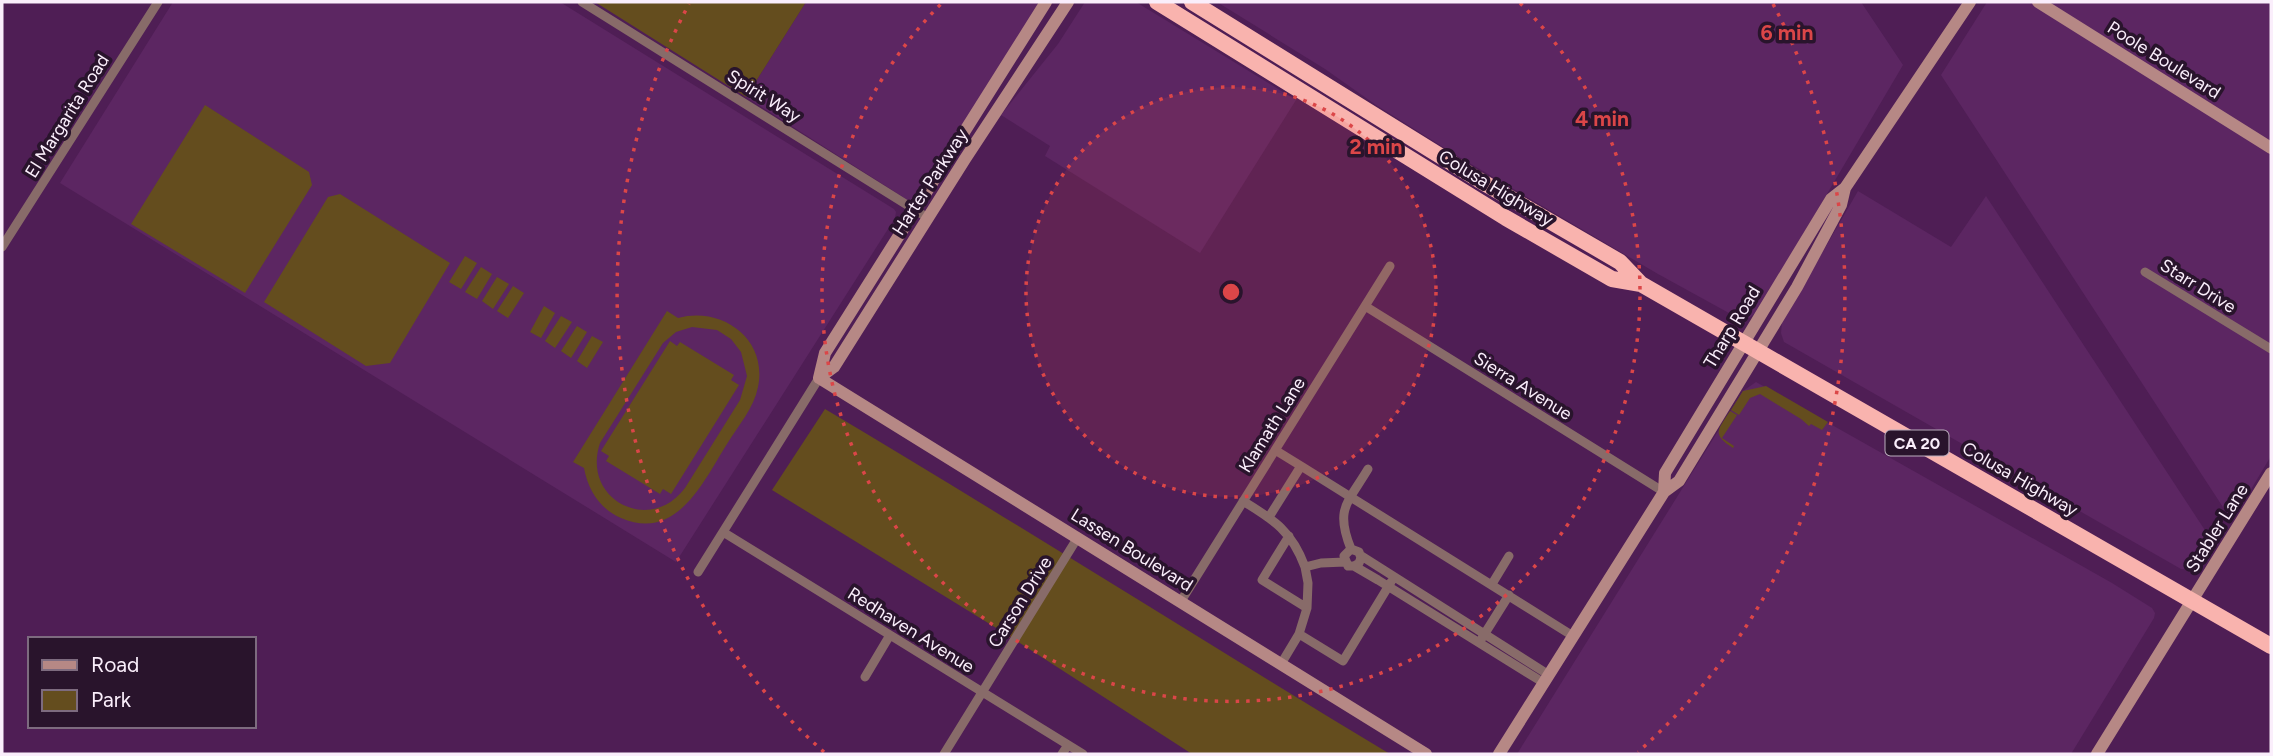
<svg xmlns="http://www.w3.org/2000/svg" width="2273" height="756" viewBox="0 0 2273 756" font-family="Figtree,sans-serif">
  <rect width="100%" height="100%" fill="#4f1e55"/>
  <!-- built -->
  <path fill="#5c2662" d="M173,2H560L894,209L896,212L895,218L676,562L60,183Z
    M806,2H1041L914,204L746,97Z
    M1085,2H1136L1296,100L1200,253L1045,156L1050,146L1001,115L1058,44Z
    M1217,2H1861L1903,65L1758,311L1749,318H1738L1658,274L1454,154L1376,105L1325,69Z
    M1987,2H2271V456L2232,521L1941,75Z
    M1858,191L1951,247L1986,196L2212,541L2197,566L2189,570L2181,569L1784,342L1781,333L1782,322Z
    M1756,382L2112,583L2152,608L2155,613L2154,618L2071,754H1517L1743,391Z"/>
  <!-- green -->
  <path fill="#644d1e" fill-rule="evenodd" d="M595,2H806L746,97Z
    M205,105L309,172L312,185L245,293L131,224Z
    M340,194L450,263L390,363L366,366L264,302L328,197Z
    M465,256L477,263L461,289L449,282Z
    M481,267L492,274L477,299L465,292Z
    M497,277L509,284L493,309L482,301Z
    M513,286L524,293L508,318L497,311Z
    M544,306L555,313L541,338L530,332Z
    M667,311L678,318C722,306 768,339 758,387C754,408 738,426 727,444C703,482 677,542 621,518C600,509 588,490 584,468L573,462ZM692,327L717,330L731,339L741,352L747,376L740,400L685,488C650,535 581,500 600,443L663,343L676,332Z
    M561,316L572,322L555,348L545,341Z
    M577,326L587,332L571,358L561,351Z
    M592,336L603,342L587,368L577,361Z
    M670,341L677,346L680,342L734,375L731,380L739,385L671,494L663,489L660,494L606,461L609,456L601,451Z
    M1766,386L1828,422L1822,430L1811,424L1809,426L1801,419L1760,394L1750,398L1739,415L1731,410L1743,391Z
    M825,409C1015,522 1201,640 1390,754H1192L1006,634L772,490Z
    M1730,411L1737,415L1722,438L1734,446L1733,448C1711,434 1718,430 1730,411Z"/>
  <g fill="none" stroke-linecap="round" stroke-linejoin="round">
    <!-- street -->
    <path stroke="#886b69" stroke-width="9" d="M582,2L928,218
      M2,247L158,2
      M2145,272L2271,349
      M1365,306L1664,492
      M1275,450L1301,466
      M1243,501C1274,520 1292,531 1305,567L1321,563L1345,562
      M1269,517L1301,466L1573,636
      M723,532L1083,754
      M1289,536L1262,580L1307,608L1308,583L1305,567
      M1351,549C1335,509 1347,504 1368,469
      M1360,555L1549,675
      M1354,566L1359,563L1361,558L1359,552L1351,549L1344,556L1348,566H1354L1378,580L1544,683
      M698,572L819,378
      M1492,584L1509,556
      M1181,601L1390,266
      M1307,608L1299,634L1343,661L1391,582
      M1482,638L1509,595
      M1281,664L1299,634
      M865,677L890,635
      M944,754L1078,537
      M1062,754L1068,745"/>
    <!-- secondary -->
    <path stroke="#b68885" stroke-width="12" d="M2038,2L2271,148
      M819,378L1426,754
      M819,378L834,367L965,159L1068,2
      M819,378L825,353L1046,2
      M1664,492L1665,473L1831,199L1845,188
      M1499,754L1664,492L1679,481L1797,287L1841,205L1845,188L1970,2
      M2097,754L2271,473"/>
    <!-- highway -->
    <path stroke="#f9b3ae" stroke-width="16" d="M1157,2L1506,218L1612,279L1641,284
      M1192,2L1479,180L1620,262L1641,284L2271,646"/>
  </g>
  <!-- distance rings -->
  <circle cx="1231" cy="292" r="205" fill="#db4648" fill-opacity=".12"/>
  <g fill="none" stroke="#db4648" stroke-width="3.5" stroke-dasharray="3.5 7">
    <circle cx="1231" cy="292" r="205"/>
    <path d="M1520 3A409 409 0 1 1 942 3"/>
    <path d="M824 752A614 614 0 0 1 689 4M1773 4A614 614 0 0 1 1638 752"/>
  </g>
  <g text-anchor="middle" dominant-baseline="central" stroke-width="7" stroke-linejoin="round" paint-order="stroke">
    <!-- shield labels -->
    <rect fill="#29142c" stroke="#bbadbd" stroke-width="2" x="1885.5" y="430.5" width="63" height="25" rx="5"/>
    <g font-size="16" font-weight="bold" fill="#faeefb">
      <text x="1917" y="443">CA 20</text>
    </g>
    <!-- street labels -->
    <g font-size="18" fill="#faeefb" stroke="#29142c">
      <text transform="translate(2164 60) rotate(32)">Poole Boulevard</text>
      <text transform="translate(764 96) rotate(32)">Spirit Way</text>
      <text transform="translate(67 116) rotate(-58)">El Margarita Road</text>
      <text transform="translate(930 182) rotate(-57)">Harter Parkway</text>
      <text transform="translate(1496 188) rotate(31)">Colusa Highway</text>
      <text transform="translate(2198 286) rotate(32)">Starr Drive</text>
      <text transform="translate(1732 327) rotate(-59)">Tharp Road</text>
      <text transform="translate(1523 386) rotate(32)">Sierra Avenue</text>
      <text transform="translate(1272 425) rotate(-58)">Klamath Lane</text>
      <text transform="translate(2020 479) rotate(30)">Colusa Highway</text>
      <text transform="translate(2217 528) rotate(-58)">Stabler Lane</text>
      <text transform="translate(1132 550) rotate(32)">Lassen Boulevard</text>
      <text transform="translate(1020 602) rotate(-58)">Carson Drive</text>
      <text transform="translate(911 630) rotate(32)">Redhaven Avenue</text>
    </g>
  </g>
  <circle cx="1231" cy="292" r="10" fill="#db4648" stroke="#29142c" stroke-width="3.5"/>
  <g font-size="21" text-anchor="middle" font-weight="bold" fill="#db4648" stroke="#29142c" stroke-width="7" stroke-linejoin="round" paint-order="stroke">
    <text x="1787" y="40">6 min</text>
    <text x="1602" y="126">4 min</text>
    <text x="1376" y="154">2 min</text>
  </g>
  <!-- border -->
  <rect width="2273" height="756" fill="none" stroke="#faeefb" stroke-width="7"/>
  <!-- legend -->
  <rect x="28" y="637" width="228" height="91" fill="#29142c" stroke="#7d6b7f" stroke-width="2"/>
  <rect x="42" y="660" width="35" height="10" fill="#b68885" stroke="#7d6b7f" stroke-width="2"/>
  <text x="91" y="672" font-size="21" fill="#faeefb">Road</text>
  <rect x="42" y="690" width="35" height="21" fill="#644d1e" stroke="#7d6b7f" stroke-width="2"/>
  <text x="91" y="707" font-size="21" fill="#faeefb">Park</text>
</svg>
